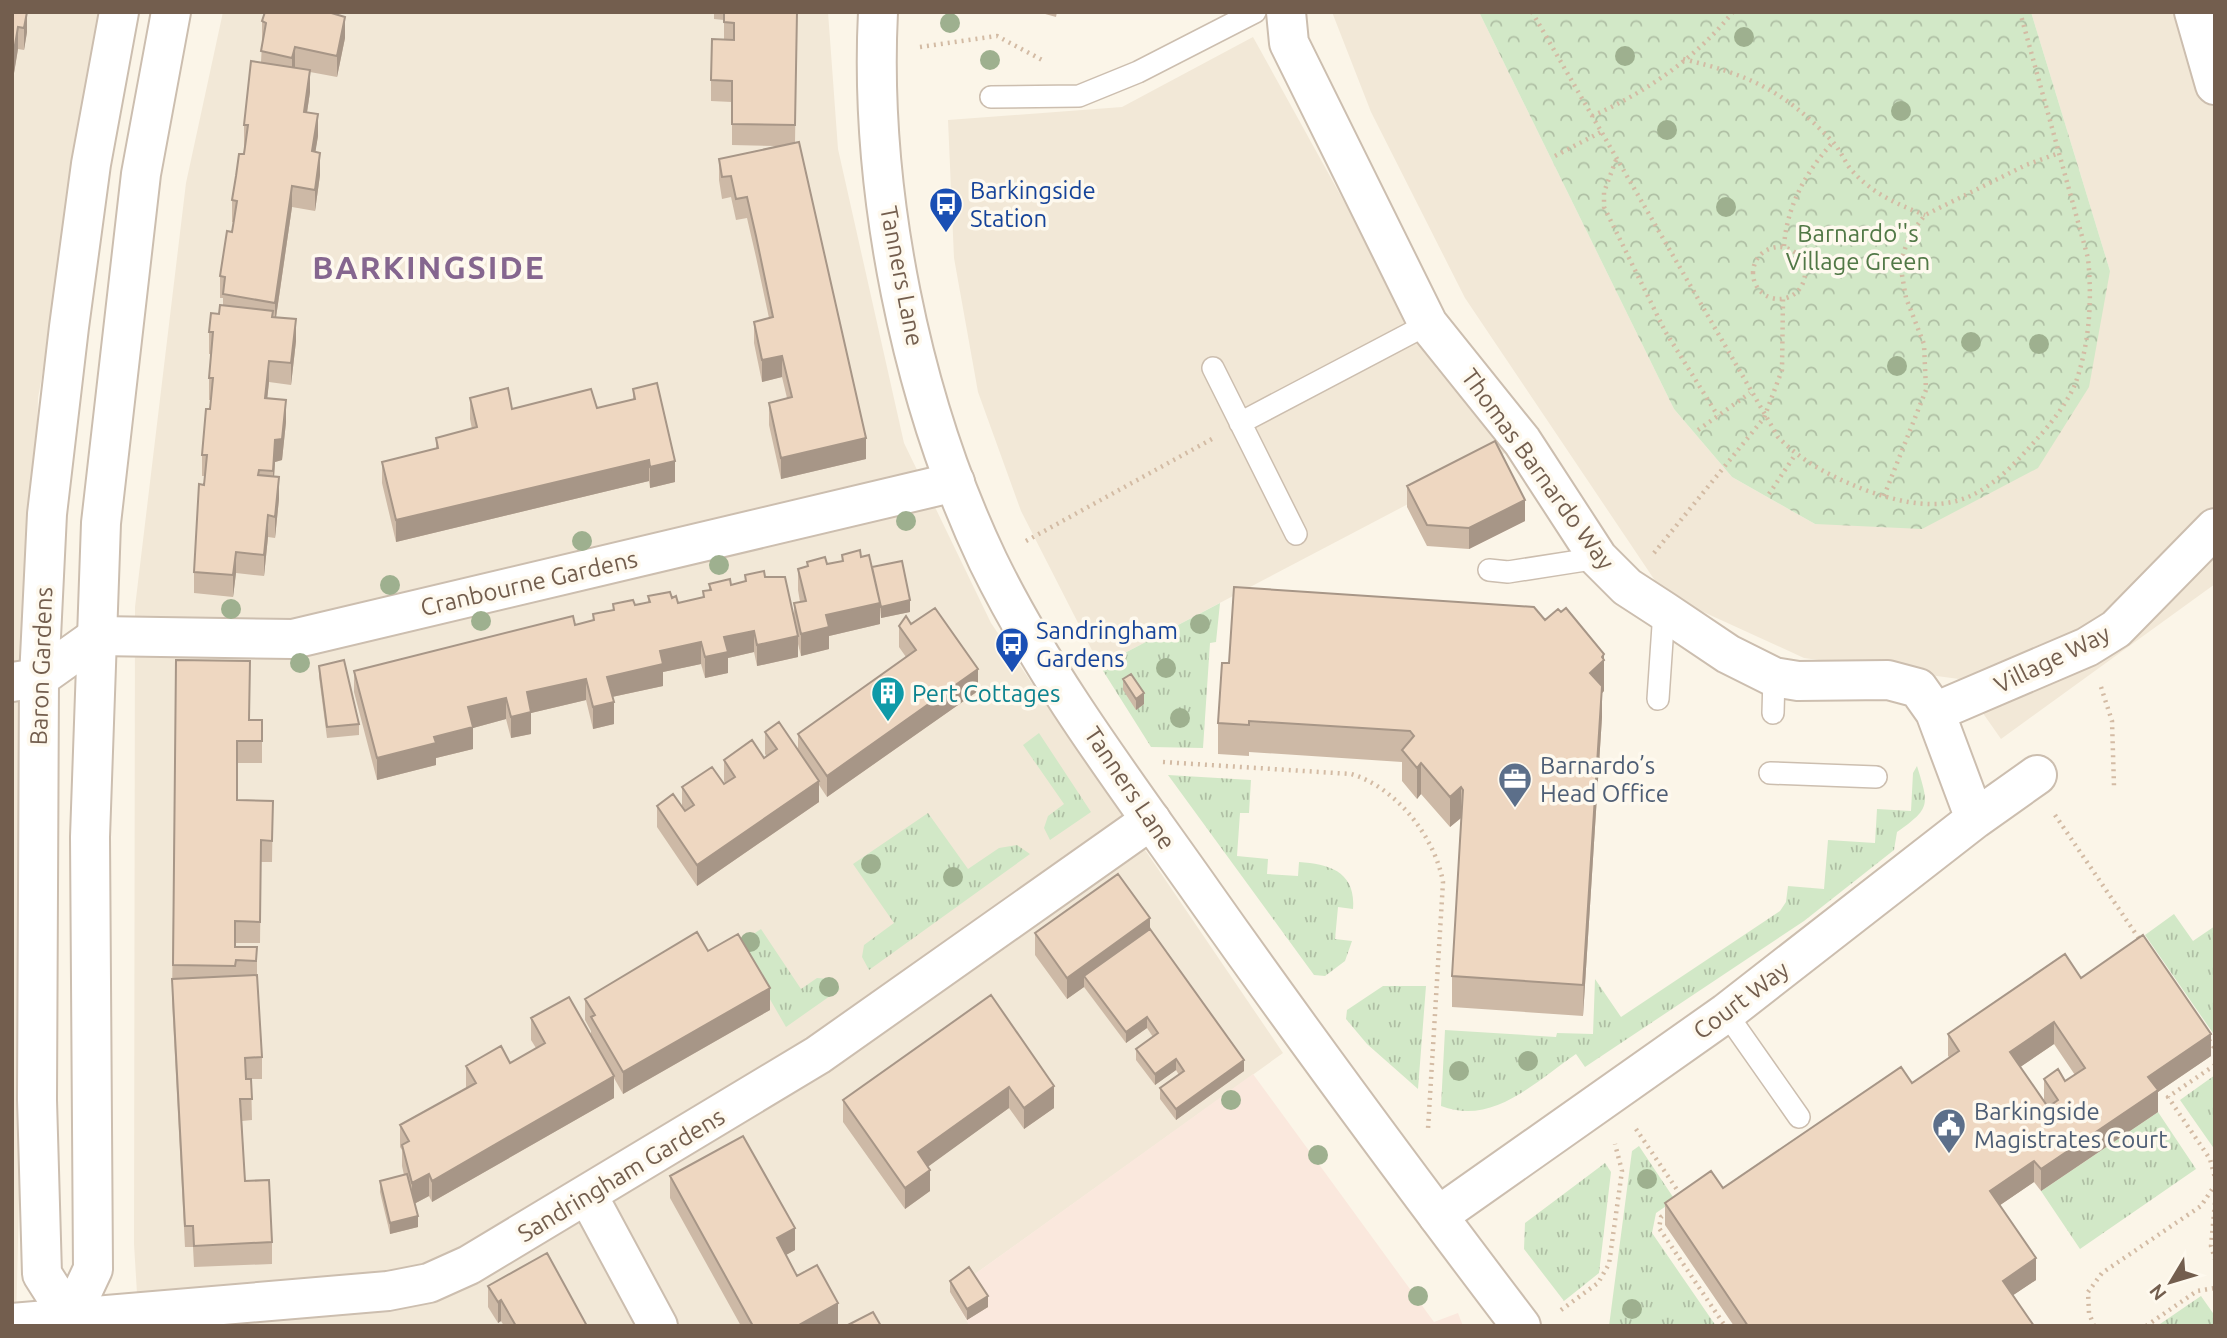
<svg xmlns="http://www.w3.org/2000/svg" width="2227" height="1338" viewBox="0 0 2227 1338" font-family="Ubuntu,sans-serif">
  <defs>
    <pattern id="grass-tufts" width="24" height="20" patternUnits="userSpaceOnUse" patternTransform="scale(1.75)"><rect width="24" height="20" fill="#d2e8c7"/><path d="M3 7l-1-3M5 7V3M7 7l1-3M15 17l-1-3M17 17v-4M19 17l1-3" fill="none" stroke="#afbfa4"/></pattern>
    <pattern id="forest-crowns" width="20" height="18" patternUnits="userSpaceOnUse" patternTransform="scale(1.75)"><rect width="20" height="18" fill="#d2e8c7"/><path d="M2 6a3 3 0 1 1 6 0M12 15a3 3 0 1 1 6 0" fill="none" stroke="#afbfa4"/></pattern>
  </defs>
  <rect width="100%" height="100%" fill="#fbf5e8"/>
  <!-- residential -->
  <path fill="#f2e8d7" d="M12,12H108L38,398L16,1326H12Z
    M223,12H828L838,149L904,443L991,623L1283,1053L950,1292L970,1326H139L134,1244L135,607L186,183Z
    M1332,12H1479L1674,409L1732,477L1815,524L2110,271L2031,12H2215V584L2001,739L1959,679L1804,658L1664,594L1465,298L1371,112Z
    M1253,37L1436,368L1507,452L1100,666L1021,511L978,392L954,258L948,120L1122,107Z"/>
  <!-- commercial -->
  <path fill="#fae8dd" d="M1253,1074L1434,1322L1458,1313L1463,1326H970L950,1292Z"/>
  <!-- grass -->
  <path fill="url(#grass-tufts)" d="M1220,603L1216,642L1210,643L1203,748L1151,747L1100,666Z
    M1039,733L1091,812L1050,840L1044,828L1048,816L1064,804L1023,745Z
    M1917,766C1929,805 1931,808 1897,832L1894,850L1804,921L1585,1067L1576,1054C1535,1082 1493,1126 1441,1106L1445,1030L1556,1037L1557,1033L1593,1034L1595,979L1621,1017L1780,911L1786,902L1788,886L1824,889L1828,840L1875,843L1877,809L1911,811L1913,773Z
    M1168,775L1251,780L1249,813H1240L1237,856L1268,859L1267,874L1298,876L1299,862C1330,864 1356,872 1353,909L1338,907L1335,939L1352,941L1345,961L1325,976L1314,975Z
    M928,813L968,869L999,848L1017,845L1030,854L869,970L862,957L864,945L894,923L853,864Z
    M2174,914L2193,941L2215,926V1036L2145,935Z
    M761,929L801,989L817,978L830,979L840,989L786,1027L738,944Z
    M1383,986H1426L1418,1089L1367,1044L1346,1019L1347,1010Z
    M2215,1075V1150L2180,1100Z
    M2158,1112L2196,1169L2080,1249L2041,1191Z
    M1639,1146L1675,1200L1656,1213L1652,1233L1716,1326H1609L1632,1151Z
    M1605,1163L1611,1172L1599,1273L1564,1301L1524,1249L1525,1223Z
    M2201,1296L2215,1316V1326H2157Z"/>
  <!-- forest -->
  <path fill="url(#forest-crowns)" d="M1479,12H2031L2110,271L2089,387L2038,468L1922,529L1815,524L1732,477L1674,409Z"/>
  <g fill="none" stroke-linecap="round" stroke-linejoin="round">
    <!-- service casing -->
    <g stroke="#ccbeaf" stroke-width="24">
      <path id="service" d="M991,97L1079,96L1138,72L1255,12
        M1213,368L1296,534
        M1240,423L1428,324
        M1489,570L1508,572L1598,558
        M1658,699L1664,611
        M1773,713L1774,677
        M1770,773L1876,777
        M1726,1013L1799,1117"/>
    </g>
    <!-- minor casing -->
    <g stroke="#ccbeaf" stroke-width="42">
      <path id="minor" d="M1286,12L1289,43L1428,324L1522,441L1598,558L1627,587L1664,611L1728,654L1774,677L1798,681L1888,680L1918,688L1935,712L1975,819
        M2194,12L2215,85
        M12,682L39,678L98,636L293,639L955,482
        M1935,712L2087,647L2116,629L2215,528
        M588,1196L658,1326
        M1438,1216L1726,1013L1975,819L2037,775
        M12,1323L388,1291L429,1283L469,1265L818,1055L1151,820"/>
    </g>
    <!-- tertiary casing -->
    <g stroke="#ccbeaf" stroke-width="42">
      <path id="tertiary" d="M878,12C869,191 911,399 988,561C1046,680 1128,787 1204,895C1307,1041 1413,1184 1521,1326
        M67,1326L70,1318L42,1274L37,1100L39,678L47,514L69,327L91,164L119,12
        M73,1326L70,1318L93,1269L90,837L101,523L141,174L171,12"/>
    </g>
    <!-- path -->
    <path stroke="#d3bba4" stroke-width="4.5" stroke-dasharray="2 5" stroke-linecap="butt" d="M1532,12L1778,437C1803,463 1834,478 1868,491C1948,519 1982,502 2035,441C2050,425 2070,400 2077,379C2090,339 2092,299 2088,258L2020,12
      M920,47L997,36L1044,61
      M1683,59C1749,75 1783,90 1831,140C1839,148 1843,158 1849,167C1869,192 1896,204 1925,215
      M1592,116C1645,93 1696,58 1733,12
      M1555,156L1601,132
      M1616,160L1604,192V207L1665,331L1718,416
      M1784,246C1787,205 1806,172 1833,142
      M1753 273a26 26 0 1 1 52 0a26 26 0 1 1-52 0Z
      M1698,430L1750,393
      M1769,494L1795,455
      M1884,496L1926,390L1924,344L1906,298L1902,275L1903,255L1909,236L1925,215L2026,165L2059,153
      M1026,541L1212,439
      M1654,553L1764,418L1782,370L1783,299
      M2101,687L2112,721L2114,786
      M1163,762L1351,774C1396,787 1435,837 1443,882L1428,1129
      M2055,815L2142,943
      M2209,1040L2215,1049
      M2215,1065L2168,1097L2210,1159L2215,1178
      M1636,1129L1682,1197
      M2215,1203L2211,1246L2215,1259
      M1668,1212L1661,1217L1659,1228L1725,1326
      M1561,1310L1598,1283L1609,1264L1622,1171L1615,1144
      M2094,1326L2089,1313L2088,1292L2102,1273L2201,1206L2215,1185
      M2146,1326L2197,1291L2215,1288"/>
    <!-- service -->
    <use href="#service" stroke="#fff" stroke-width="21"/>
    <!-- minor -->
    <use href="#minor" stroke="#fff" stroke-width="38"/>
    <!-- tertiary -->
    <use href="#tertiary" stroke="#fff" stroke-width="38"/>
  </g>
  <!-- trees -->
  <g fill="#9eb08f">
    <circle cx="950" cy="23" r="10"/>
    <circle cx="1744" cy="37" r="10"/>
    <circle cx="1625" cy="56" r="10"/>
    <circle cx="990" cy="60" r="10"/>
    <circle cx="1901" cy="111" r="10"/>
    <circle cx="1667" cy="130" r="10"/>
    <circle cx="1726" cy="207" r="10"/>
    <circle cx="1971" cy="342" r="10"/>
    <circle cx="2039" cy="344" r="10"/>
    <circle cx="1897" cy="366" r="10"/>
    <circle cx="906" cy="521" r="10"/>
    <circle cx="582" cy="541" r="10"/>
    <circle cx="719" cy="565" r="10"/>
    <circle cx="390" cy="585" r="10"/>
    <circle cx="231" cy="609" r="10"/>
    <circle cx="481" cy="621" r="10"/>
    <circle cx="1200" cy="624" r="10"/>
    <circle cx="300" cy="663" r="10"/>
    <circle cx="1166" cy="668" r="10"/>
    <circle cx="1180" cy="718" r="10"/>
    <circle cx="871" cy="864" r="10"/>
    <circle cx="953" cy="877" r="10"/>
    <circle cx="750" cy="942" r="10"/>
    <circle cx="829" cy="987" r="10"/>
    <circle cx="1528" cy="1061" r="10"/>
    <circle cx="1459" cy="1071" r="10"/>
    <circle cx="1231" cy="1100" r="10"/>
    <circle cx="1318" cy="1155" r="10"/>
    <circle cx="1647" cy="1179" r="10"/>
    <circle cx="1418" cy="1296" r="10"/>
    <circle cx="1632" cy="1309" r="10"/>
  </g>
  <!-- wall -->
  <path fill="#cdb9a6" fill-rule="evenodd" d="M12,12H27V32L24,50L18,49L12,85Z
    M714,12H797L795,143L866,459L781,479L769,425V403L787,398L782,377L762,382L754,343V322L769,318L756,257L747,218L736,220L731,197L722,199L719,180V159L777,146L732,145V102L711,101V80L724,40V20L714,19Z
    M1038,12H1057L1056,17Z
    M262,21L345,38L337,77L310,72V92L307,112L318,136L315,152L320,175L315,211L292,207L276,318L296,341L291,385L269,382L267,398L286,422L282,460L275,462L274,477L279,499L275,538L268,537L264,576L236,573L233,597L194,593V572L205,476H202V455L211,400H209V378L211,354H209V332L219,314L223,306V298H220V276L234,222H232V200L245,146H244V125L261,62L262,43Z
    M633,389L675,482L650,488L649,481L396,542L382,483V462L436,449V438L472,429L470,419V398L512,409L597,408L633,399Z
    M1407,486L1525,521L1469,549L1427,546L1407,507Z
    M842,555L861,557L872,571L910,612L881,618L880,610V624L829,636V649L801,656L798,644V657L757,666L754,652L728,658V673L705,678L701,664L663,672V686L612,697L614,724L593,729L586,700L531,713V734L511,738L506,719L473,728V749L436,758V765L377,780L354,692V671L593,621V614L613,610V604L635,605L648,602V596L672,598L678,603L703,597V591L709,590V584L731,585L745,582V575L765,577L794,616V603L800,602L798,590V569L807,566V562L827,564L842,561Z
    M1545,620L1604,685V691L1602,693V717L1583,1016L1452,1007V976L1461,818L1450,827L1421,794L1417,799L1402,781V762L1249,752V756L1218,754V723L1229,663Z
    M911,624L978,691L827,797L819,785V802L697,886L657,827V806H682V787L725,783L724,781V760L764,758L767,757L765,754V732L798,750V734L906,657L899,647V626Z
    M176,660L250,720H262V763H237V800L273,801L272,862H261L260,943H235V947H257V975L262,1057V1079H251L252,1120L242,1121L245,1181L272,1242V1264L194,1267L193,1247H185L172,1000Z
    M319,666L359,724V735L327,738L319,677Z
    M1123,679L1144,704L1136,710L1123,690Z
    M1150,929L1244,1071L1176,1120L1160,1099V1088L1179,1075L1176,1070L1155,1085L1136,1060V1049L1153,1037L1147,1028L1126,1043L1084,987L1067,999L1035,955V933Z
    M708,951L770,1010L623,1094L614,1078V1098L432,1202L429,1196L414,1204L418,1227L390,1234L380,1192V1181L404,1175L402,1166V1150L400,1147V1125L466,1088V1066L510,1063L536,1048L531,1040V1018L591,1037V1031L585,1020V999Z
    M2081,978L2211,1056L2158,1092V1112L2041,1191L2034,1182L2000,1205L2036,1280L2013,1295L2034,1326H1734L1665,1225V1203L1723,1188L1912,1083L1950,1058L1948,1056V1034ZM2054,1044L2075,1075L2065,1081L2044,1079V1100L2020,1067Z
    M991,995L1054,1108L1024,1129L1009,1108L928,1166L930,1191L905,1209L843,1122V1100Z
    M670,1176L795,1250L786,1255L797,1276L838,1325L741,1326L670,1198Z
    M950,1281L988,1307L967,1320L950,1292Z
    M488,1286L587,1326H504L501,1321L498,1323L488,1307Z"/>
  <!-- shaded-wall -->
  <path fill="#a79687" d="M27,12V32L24,50V28Z
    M345,17V38L337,77V56Z
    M18,27V49L12,85V63Z
    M295,47V68L292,79V58Z
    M310,70V92L304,133V112Z
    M318,114V136L312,173V151Z
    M320,153V175L315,211V190Z
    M292,186V207L275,324V303Z
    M296,319V341L291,385V363Z
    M782,356V377L762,382V360Z
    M269,361V382L265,420V398Z
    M286,400V422L282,460L275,462L273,493V471L275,440Z
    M866,438V459L781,479V458Z
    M649,460V481L396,542V520Z
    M675,461V482L650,488V467Z
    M279,477V499L275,538V517Z
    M1525,500V521L1469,549V528Z
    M268,515V537L264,576V555Z
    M236,552V573L233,597V575Z
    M910,600V612L881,618V607Z
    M880,603V624L829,636V649L801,656V634L826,615Z
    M754,631V652L728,658V673L705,678V657L724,637Z
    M798,636V657L757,666V645Z
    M701,642V664L663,672V686L607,698V677L660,651Z
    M1604,654V691L1602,693V717L1583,1016L1590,673Z
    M978,669V691L827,797V776Z
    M586,679V700L531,713V734L511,738V717L527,692Z
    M1144,693V704L1136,710V699Z
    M506,698V719L473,728V749L436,758V765L377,780V758L468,707Z
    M614,702V724L593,729V707Z
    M1421,763V794L1417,799V768Z
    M819,781V802L697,886V865Z
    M1461,787V818L1450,827V797Z
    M1150,918V940L1084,976V987L1067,999V978Z
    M770,988V1010L623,1094V1072Z
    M1147,1017V1028L1126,1043V1032Z
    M2054,1022V1044L2010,1074V1052Z
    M2211,1034V1056L2158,1092V1112L2041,1191V1169L2148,1077Z
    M1176,1059V1070L1155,1085V1074Z
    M1244,1060V1071L1176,1120V1109Z
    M614,1076V1098L432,1202V1181Z
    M1054,1086V1108L1024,1129V1108Z
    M1009,1087V1108L918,1174V1152Z
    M2034,1161V1182L1990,1212V1191Z
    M930,1170V1191L905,1209V1188Z
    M429,1174V1196L412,1205V1183Z
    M418,1216V1227L390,1234V1223Z
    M795,1228V1250L777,1260V1238Z
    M2036,1258V1280L2003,1302V1281Z
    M988,1296V1307L967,1320V1309Z
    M501,1300V1321L498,1323V1302Z
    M838,1303V1325L797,1326Z"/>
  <!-- building -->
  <path fill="#eed7c1" stroke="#a79687" stroke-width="2" fill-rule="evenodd" d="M12,12H27L24,28L18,27L12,63Z
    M265,12H328L345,17L337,56L295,47L292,58L261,51L266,23L262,21Z
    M724,12H797L795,125L732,124V81L711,80L712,39L734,40V23L724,22Z
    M251,61L310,70L304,112L318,114L312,151L320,153L315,190L292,186L275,303L223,294L225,277L220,276L227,231L232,232L237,201L232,200L236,176L239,154H244L248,125H244Z
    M799,142L866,438L781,458L769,403L792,397L782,356L762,360L754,322L773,317L756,236L747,197L736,199L731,176L722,177L719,159Z
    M220,305L273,311L272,317L296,319L291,363L269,361L265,398L286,400L282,439L275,440L273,471L259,470L258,475L279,477L275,517L268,515L264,555L236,552L233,575L194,572L199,484L204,485L207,455H202L206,409H210L213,378H209L213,332H209L211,313L219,314Z
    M657,383L675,461L650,467L649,460L396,520L382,462L438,448L436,438L477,427L470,398L508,388L512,409L591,389L597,408L635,399L633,389Z
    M1495,441L1525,500L1469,528L1427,525L1407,486Z
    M860,550L861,557L869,555L880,603L826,615L829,627L801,634L794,603L806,601L798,569L808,566L807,562L825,557L827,564L843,561L842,555Z
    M902,561L910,600L881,607L872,567Z
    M764,571L765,577H785L798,636L757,645L754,631L724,637L728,652L705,657L701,642L660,651L663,664L607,677L614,702L593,707L586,679L527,692L531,712L511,717L506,698L468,707L473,727L434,737L436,743L377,758L354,671L573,616L575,625L594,620L593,614L614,610L613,604L633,600L635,605L650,602L648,596L670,592L672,598L676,596L678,603L704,597L703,591L711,590L709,584L730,579L731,585L746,581L745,575Z
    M1234,587L1534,607L1545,620L1558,609L1561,612L1566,608L1604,654L1602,657L1604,660L1590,673L1602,686L1583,985L1452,976L1463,790L1461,787L1450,797L1421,763L1417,768L1402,750L1414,736L1410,731L1249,721V725L1218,723L1222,663H1229Z
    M935,608L978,669L827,776L798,734L916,650L899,626L906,616L911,624Z
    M176,660L250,661L249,720H262V741H237V800L273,801L272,841L261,840L260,922L235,921V947H257L256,961L236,960L235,966L173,965Z
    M344,660L359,724L327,727L319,666Z
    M1131,674L1144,693L1136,699L1123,679Z
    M779,722L819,781L697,865L657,806L673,794L685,811L694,805L682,787L712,767L724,784L735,777L724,760L752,740L764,758L777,749L765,732Z
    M1118,874L1150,918L1067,978L1035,933Z
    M1150,929L1244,1060L1176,1109L1160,1088L1184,1071L1176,1059L1155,1074L1136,1049L1158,1033L1147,1017L1126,1032L1084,976Z
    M697,932L708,951L738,934L770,988L623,1072L591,1017L595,1015L585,999Z
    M2143,935L2211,1034L2148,1077L2158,1090L2041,1169L2034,1161L1990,1191L2036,1258L2003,1281L2034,1326H1748L1665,1203L1711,1171L1723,1188L1901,1067L1912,1083L1959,1051L1948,1034L2065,954L2081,978ZM2054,1022L2085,1068L2065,1081L2058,1069L2044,1079L2058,1100L2048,1107L2010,1052Z
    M257,975L262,1057L245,1058L246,1079H251L252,1099H240L245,1181L269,1180L272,1242L194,1246L193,1226H185L172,979Z
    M991,995L1054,1086L1024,1108L1009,1087L918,1152L930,1170L905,1188L843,1100Z
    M569,997L614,1076L432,1181L429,1174L412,1183L402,1145L409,1141L400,1125L476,1083L466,1066L501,1046L510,1063L545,1043L531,1018Z
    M743,1136L795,1228L777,1238L797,1276L817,1265L838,1303L797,1326H753L670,1176Z
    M407,1174L418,1216L390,1223L380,1181Z
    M547,1253L587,1326H516L501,1300L498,1302L488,1286Z
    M969,1267L988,1296L967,1309L950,1281Z
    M873,1312L881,1326H846Z"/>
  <!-- icons -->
  <defs>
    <g id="bus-pin" transform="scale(1.75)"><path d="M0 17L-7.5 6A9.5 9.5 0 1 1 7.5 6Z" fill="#1a4fb4" stroke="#fef9ee"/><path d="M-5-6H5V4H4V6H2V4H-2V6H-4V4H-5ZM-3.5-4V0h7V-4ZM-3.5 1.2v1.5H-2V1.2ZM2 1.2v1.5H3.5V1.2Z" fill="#fff"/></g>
    <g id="building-pin" transform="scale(1.75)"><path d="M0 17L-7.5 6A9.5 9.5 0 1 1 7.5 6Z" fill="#0f9aa8" stroke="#fef9ee"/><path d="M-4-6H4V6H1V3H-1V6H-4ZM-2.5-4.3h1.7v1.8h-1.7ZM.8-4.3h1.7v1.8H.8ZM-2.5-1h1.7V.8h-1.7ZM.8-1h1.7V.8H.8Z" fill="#fff"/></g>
    <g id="office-pin" transform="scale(1.75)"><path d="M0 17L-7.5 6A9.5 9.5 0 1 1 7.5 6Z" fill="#5c6f8a" stroke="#fef9ee"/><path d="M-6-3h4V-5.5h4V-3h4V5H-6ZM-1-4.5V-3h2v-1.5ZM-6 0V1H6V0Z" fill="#fff"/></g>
    <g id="civic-pin" transform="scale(1.75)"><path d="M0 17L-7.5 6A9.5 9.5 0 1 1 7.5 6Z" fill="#5c6f8a" stroke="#fef9ee"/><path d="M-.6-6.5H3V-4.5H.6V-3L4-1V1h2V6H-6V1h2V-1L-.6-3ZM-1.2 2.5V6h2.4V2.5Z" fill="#fff"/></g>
  </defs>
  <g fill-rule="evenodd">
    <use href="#bus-pin" x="946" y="204"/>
    <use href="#bus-pin" x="1012" y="644"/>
    <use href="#building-pin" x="888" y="693"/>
    <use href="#office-pin" x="1515" y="779"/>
    <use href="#civic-pin" x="1949" y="1125"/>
  </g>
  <g text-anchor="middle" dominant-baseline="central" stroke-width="7" stroke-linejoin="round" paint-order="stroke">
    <!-- transit labels -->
    <g font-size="24" fill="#164399" stroke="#fef9ee" text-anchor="start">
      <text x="970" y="190">Barkingside<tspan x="970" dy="28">Station</tspan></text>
      <text x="1036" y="630">Sandringham<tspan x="1036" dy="28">Gardens</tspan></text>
    </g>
    <!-- park labels -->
    <g font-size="24" fill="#517846" stroke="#fef9ee">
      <text x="1858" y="233">Barnardo''s<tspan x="1858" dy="28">Village Green</tspan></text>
    </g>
    <!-- street labels -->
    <g font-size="24" fill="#735e4e" stroke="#fef9ee">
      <text transform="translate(902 276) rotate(79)">Tanners Lane</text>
      <text transform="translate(1538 469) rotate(54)">Thomas Barnardo Way</text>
      <text transform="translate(529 583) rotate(-13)">Cranbourne Gardens</text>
      <text transform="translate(2052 659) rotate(-26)">Village Way</text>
      <text transform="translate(41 666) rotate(-88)">Baron Gardens</text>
      <text transform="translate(1130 788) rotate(56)">Tanners Lane</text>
      <text transform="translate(1741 1000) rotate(-37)">Court Way</text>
      <text transform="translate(621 1175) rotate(-31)">Sandringham Gardens</text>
    </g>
    <!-- culture labels -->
    <g font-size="24" fill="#0d838f" stroke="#fef9ee" text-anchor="start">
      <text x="912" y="693">Pert Cottages</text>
    </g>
    <!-- service labels -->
    <g font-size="24" fill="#4e5e75" stroke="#fef9ee" text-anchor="start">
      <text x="1540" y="765">Barnardo’s<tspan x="1540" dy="28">Head Office</tspan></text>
      <text x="1974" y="1111">Barkingside<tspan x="1974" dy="28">Magistrates Court</tspan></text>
    </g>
    <!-- district labels -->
    <g font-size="32" font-weight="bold" letter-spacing="2" fill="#85668f" stroke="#fef9ee">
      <text x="429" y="267">BARKINGSIDE</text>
    </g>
  </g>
  <!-- border -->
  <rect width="2227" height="1338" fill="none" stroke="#735e4e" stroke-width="28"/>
  <!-- north arrow -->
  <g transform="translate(2171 1282) rotate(232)" stroke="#fef9ee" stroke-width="5" paint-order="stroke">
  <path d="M0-5L12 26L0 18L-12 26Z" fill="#735e4e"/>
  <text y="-10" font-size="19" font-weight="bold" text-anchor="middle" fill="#735e4e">N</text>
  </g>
</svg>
